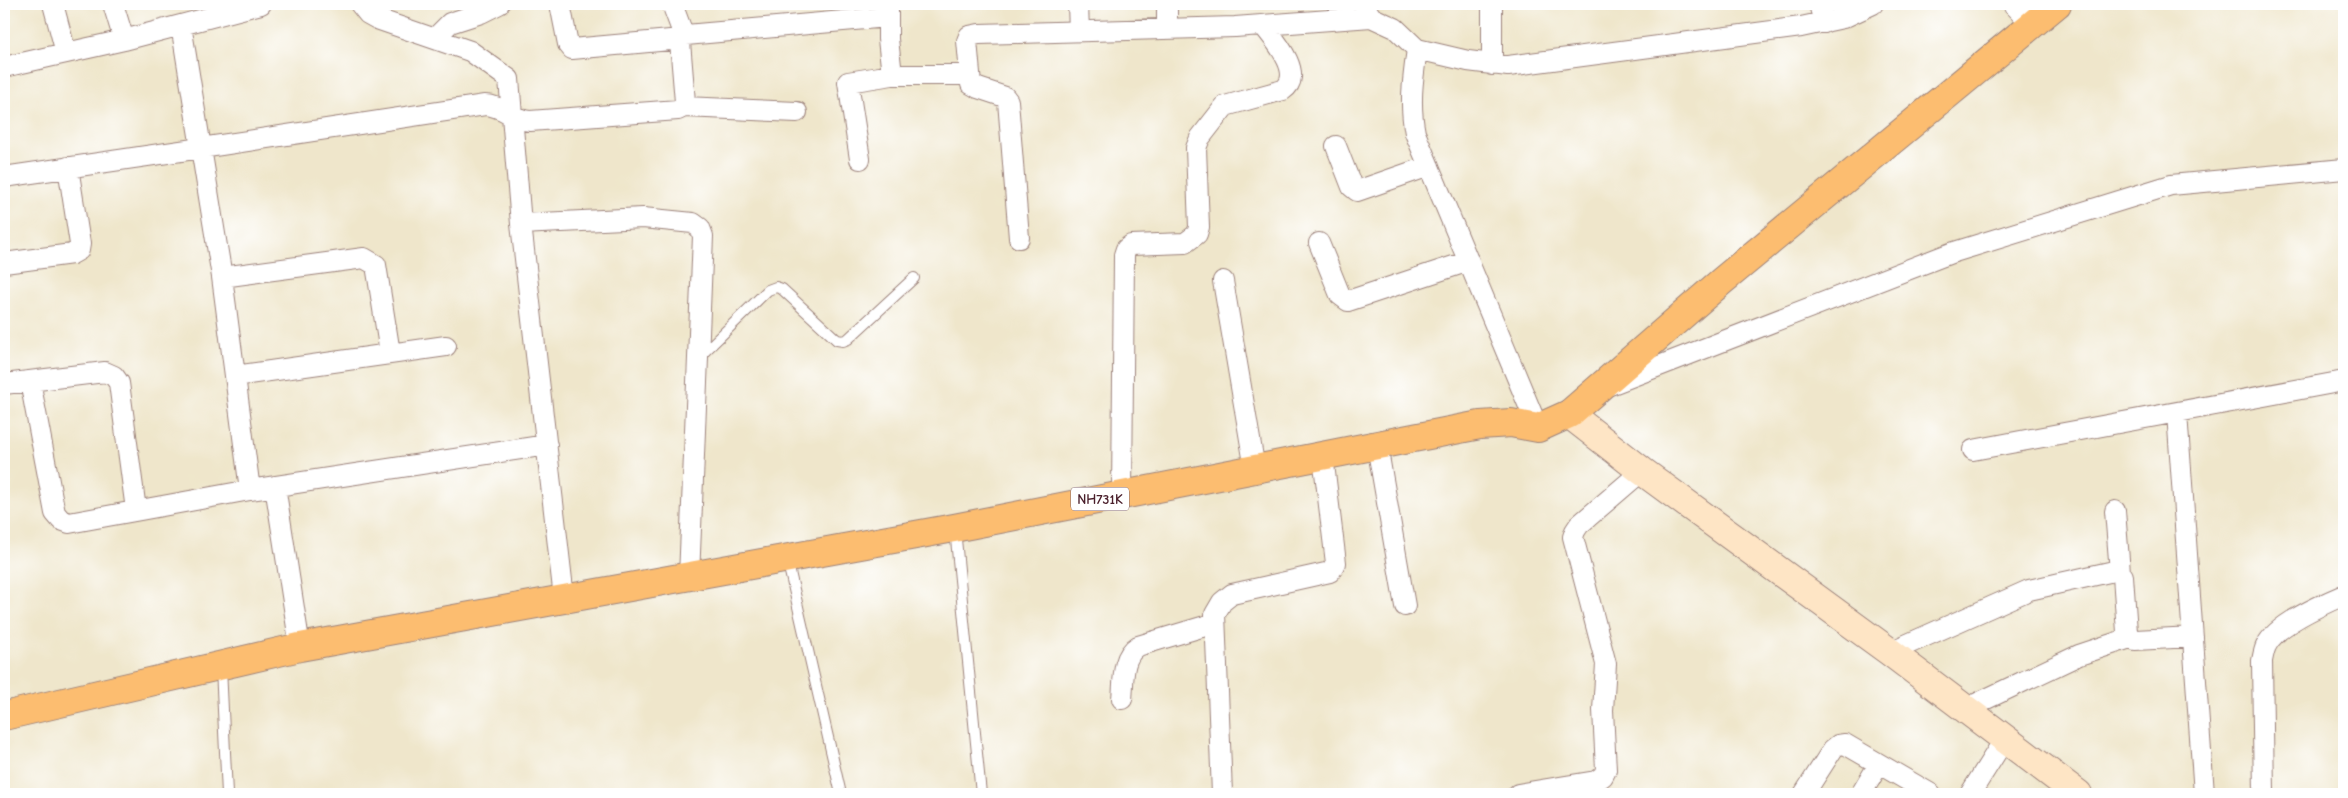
<svg xmlns="http://www.w3.org/2000/svg" width="2348" height="798" viewBox="0 0 2348 798" font-family="'Comic Neue',sans-serif">
  <rect width="100%" height="100%" fill="#fff"/>
  <filter id="ink" filterUnits="userSpaceOnUse"><feTurbulence type="fractalNoise" baseFrequency=".02" numOctaves="2"/><feDisplacementMap in="SourceGraphic" scale="10" xChannelSelector="R" yChannelSelector="G"/><feConvolveMatrix kernelMatrix="1 2 1 2 8 2 1 2 1" color-interpolation-filters="sRGB"/></filter>
  <filter id="wash" filterUnits="userSpaceOnUse"><feTurbulence type="fractalNoise" baseFrequency=".0096" numOctaves="4" result="noise"/><feDisplacementMap in="SourceGraphic" scale="20" xChannelSelector="R" yChannelSelector="G"/><feGaussianBlur stdDeviation="1.12" result="paint"/><feColorMatrix in="noise" values="0 0 0 0 0 0 0 0 0 0 0 0 0 0 0 0 0 1.4 0 .05"/><feComposite in="paint" operator="in"/></filter>
  <g filter="url(#wash)">
    <rect width="100%" height="100%" fill="#efe6cb"/>
  </g>
  <g filter="url(#ink)">
    <g fill="none" stroke-linecap="round" stroke-linejoin="round">
      <!-- service casing -->
      <g stroke="#9c827b" stroke-width="12">
        <path id="service" d="M700,356L768,290L776,287L782,289L837,340L843,341L848,339L914,278
          M955,529L981,794
          M787,559L841,794
          M221,668L227,794"/>
      </g>
      <!-- minor casing -->
      <g stroke="#9c827b" stroke-width="22">
        <path id="minor" d="M53,4L66,53
          M113,4L124,40
          M360,4L368,14L377,19L470,51L509,79L521,224L564,598
          M560,4L568,44L572,49L681,39
          M672,4L684,36
          M1078,4L1079,31
          M1167,4V29
          M1819,4L1824,23
          M2013,4L2032,24
          M888,5V39L892,75
          M1365,6L1371,17L1395,28L1417,49L1468,61L1508,66L1801,27L1843,18L1873,4
          M435,38L450,23L481,13L499,4
          M1417,49C1413,78 1409,104 1415,133L1538,428
          M1492,65V4
          M4,67L124,40L261,4
          M684,107L685,102L680,42L686,35L888,17
          M1336,146L1352,187L1357,191L1429,166
          M860,159L848,82L892,75H969
          M4,177L201,148L181,25
          M521,224L643,218L693,223L700,228L703,236L689,577
          M1019,238L1008,101L1005,97L978,88L971,84L967,41L969,36L979,34L1235,27L1371,17
          M1319,243L1340,295L1348,301L1469,261
          M4,263L72,254L79,250L80,244L68,167
          M222,277L364,258L376,265L390,353
          M1223,281L1255,469
          M235,376L446,346
          M30,381L55,513L61,520L69,523L250,490L547,445
          M4,384L105,372L114,376L119,383L136,510
          M1610,385L1951,253L2171,185L2344,169
          M2177,413L2204,794
          M1377,445L1405,606
          M1973,450L2344,381
          M275,486L300,647
          M250,490L222,277L201,148L485,105C502,105 513,120 530,121L678,110L684,107L797,112
          M1122,494L1124,255L1126,249L1131,245L1185,243L1197,234L1199,227L1196,148L1200,138L1225,106L1283,90C1306,75 1274,39 1263,25
          M2115,511L2120,572
          M1890,652L2029,590L2114,571L2120,572L2123,576L2127,632L2130,638L2135,640L2193,637
          M1122,699C1124,681 1121,657 1138,646L1215,623
          M1963,710L2079,655L2130,638
          M1222,794L1215,614L1222,602L1232,594L1330,572L1336,563L1323,456
          M1518,794L1596,781L1603,776L1606,770L1603,710L1606,664L1573,537L1575,531L1579,525L1642,471
          M1804,794L1833,749L1838,745L1845,744L1931,794
          M1861,794L1879,764
          M1970,794L2004,740
          M2264,794L2262,661C2263,656 2264,650 2266,646C2276,624 2323,604 2344,595"/>
      </g>
      <!-- secondary casing -->
      <g stroke="#9c827b" stroke-width="30">
        <path id="secondary" d="M1569,414L1642,471L1890,652L2078,794"/>
      </g>
      <!-- trunk casing -->
      <g stroke="#9c827b" stroke-width="30">
        <path id="trunk" d="M4,716L300,647L954,528L1480,425L1511,423L1538,428L1569,414L1722,281L2057,4"/>
      </g>
      <!-- service -->
      <use href="#service" stroke="#fff" stroke-width="10"/>
      <!-- minor -->
      <use href="#minor" stroke="#fff" stroke-width="20"/>
      <!-- secondary -->
      <use href="#secondary" stroke="#fee5c5" stroke-width="28"/>
      <!-- trunk -->
      <use href="#trunk" stroke="#fcbd6f" stroke-width="28"/>
    </g>
  </g>
  <g text-anchor="middle" dominant-baseline="central" stroke-width="5" stroke-linejoin="round" paint-order="stroke">
    <!-- shield labels -->
    <rect fill="#fff" stroke="#80626b" stroke-width="1" x="1071" y="487.5" width="58" height="23" rx="4"/>
    <g font-size="14" font-weight="bold" fill="#4a1f2b">
      <text x="1100" y="499">NH731K</text>
    </g>
  </g>
  <!-- margin -->
  <rect width="2348" height="798" fill="none" stroke="#fff" stroke-width="20"/>
</svg>
